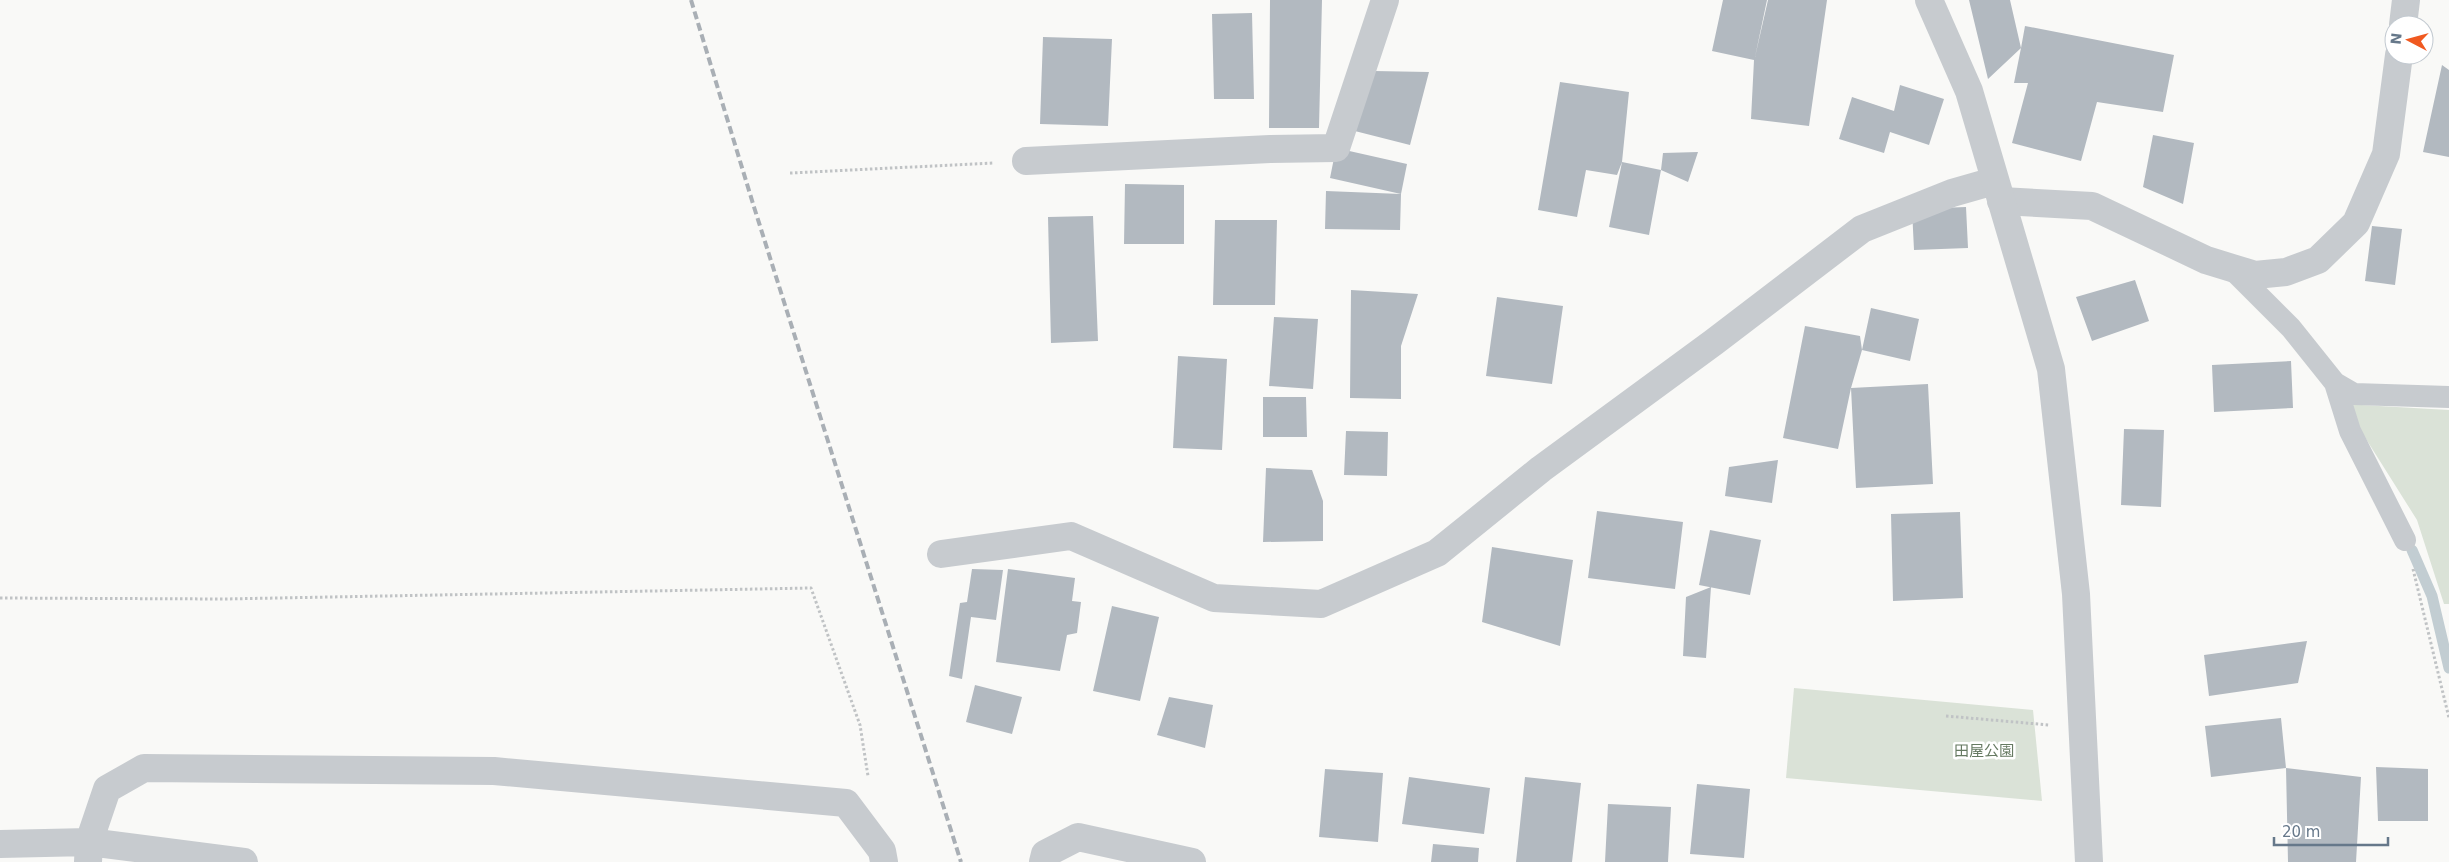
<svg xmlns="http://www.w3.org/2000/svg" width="2449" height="862" viewBox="0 0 2449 862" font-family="'DejaVu Sans','Noto Sans JP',sans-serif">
  <rect width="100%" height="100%" fill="#f9f9f7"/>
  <!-- green -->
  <path fill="#dae2d7" d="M2344,404L2449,410V604H2444L2417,520Z
    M1794,688L2033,710L2042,801L1786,778Z"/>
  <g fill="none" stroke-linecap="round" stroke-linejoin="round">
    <!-- stream -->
    <path stroke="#c2cdd2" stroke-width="11" d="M2412,550L2432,596L2449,668"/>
  </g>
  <!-- building -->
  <path fill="#b2b9c0" d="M1270,0H1322L1319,128H1269Z
    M1723,0H1767L1755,57L1768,0H1827L1809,126L1751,119L1754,60L1712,51Z
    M1969,0H2010L2021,48L2025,26L2174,55L2163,112L2097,102L2081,161L2012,143L2028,83H2014L2021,48L1988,79Z
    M1252,13L1254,99H1214L1212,14Z
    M1043,37L1112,39L1108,126L1040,124Z
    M2442,65L2449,70V157L2423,152Z
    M1374,71L1429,72L1410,145L1343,128Z
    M1560,82L1629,92L1622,162L1617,175L1586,170L1577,217L1538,210Z
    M1900,85L1944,99L1929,145L1890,132L1884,153L1839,139L1852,97L1894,111Z
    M2153,135L2194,143L2183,204L2143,187Z
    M1336,148L1407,164L1401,194L1400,230L1325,229L1326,191L1401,194L1330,178Z
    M1698,152L1688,182L1661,170L1663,153Z
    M1622,162L1661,170L1649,235L1609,227Z
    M1125,184L1184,185V244H1124Z
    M1966,207L1968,248L1914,250L1912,209Z
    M1093,216L1098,341L1051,343L1048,217Z
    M1215,220H1277L1275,305H1213Z
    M2372,226L2402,229L2395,285L2365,281Z
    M2135,280L2149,321L2092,341L2076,297Z
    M1351,290L1418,294L1401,346V399L1350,398Z
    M1497,297L1563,306L1552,384L1486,376Z
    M1871,308L1919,319L1910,361L1862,350Z
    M1274,317L1318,319L1313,389L1269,386Z
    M1805,326L1860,336L1862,350L1851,388L1928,384L1933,484L1856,488L1851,388L1838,449L1783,438Z
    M1178,356L1227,359L1222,450L1173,448Z
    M2291,361L2293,408L2214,412L2212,365Z
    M1263,397H1306L1307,437H1263Z
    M2124,429L2164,430L2161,507L2121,505Z
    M1346,431L1388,432L1387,476L1344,475Z
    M1778,460L1772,503L1725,496L1729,467Z
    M1266,468L1312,470L1323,501V541L1263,542Z
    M1597,511L1683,522L1675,589L1588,578Z
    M1960,512L1963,598L1893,601L1891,514Z
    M1710,530L1761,540L1750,595L1699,585Z
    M1492,547L1573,560L1560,646L1482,622Z
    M972,569L1003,570L996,620L971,617L962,679L949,676L960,603L967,602Z
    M1008,569L1075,578L1072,601L1081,602L1077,633L1067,635L1060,671L996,662Z
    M1711,587L1706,658L1683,656L1686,597Z
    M1112,606L1159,617L1140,701L1093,691Z
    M2307,641L2298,683L2209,696L2204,655Z
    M975,685L1022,697L1012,734L966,722Z
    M1169,697L1213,705L1205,748L1157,735Z
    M2281,718L2286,768L2211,777L2205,726Z
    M2376,767L2428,769V821H2378Z
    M2286,768L2361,777L2356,862H2288Z
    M1325,769L1383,773L1378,842L1319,837Z
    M1409,777L1490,788L1484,834L1402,824Z
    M1525,777L1581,783L1572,862H1516Z
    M1697,784L1750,789L1744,858L1690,854Z
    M1608,804L1671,807L1668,862H1605Z
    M1433,844L1479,848L1478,862H1431Z"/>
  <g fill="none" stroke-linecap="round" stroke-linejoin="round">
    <!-- path -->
    <path stroke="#c0c3c5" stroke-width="3" stroke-dasharray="2.5 2.5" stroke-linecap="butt" d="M790,173L994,163
      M2413,569L2449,718
      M0,598L224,599L811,588L860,725L868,776
      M1946,716L2049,725"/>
    <!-- service -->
    <path stroke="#c7cbcf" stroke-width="22" d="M2231,268L2291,328L2335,383L2354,394L2449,397
      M2335,383L2350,431L2405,540"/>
    <!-- minor -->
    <path stroke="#c7cbcf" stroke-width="28" d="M2403,25L2406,0
      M1026,161L1270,149L1336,148L1385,0
      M2001,201L2092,206L2206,260L2255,275L2286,272L2318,260L2356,223L2386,154L2399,55
      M941,554L1071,536L1214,598L1321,604L1437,553L1541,469L1714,342L1862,229L1952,193L1994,181"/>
    <!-- tertiary -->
    <path stroke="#c7cbcf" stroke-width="28" d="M1929,0L1969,91L2051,369L2076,594L2089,862
      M0,844L89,842L244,862
      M88,862L89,842L107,789L144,768L494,771L846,803L882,851L884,862
      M1043,862L1045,854L1078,837L1192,862"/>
    <!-- rail -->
    <path stroke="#a9afb5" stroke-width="4" stroke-dasharray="8 4" stroke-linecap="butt" d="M691,0L754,207L961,862"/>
  </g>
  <g text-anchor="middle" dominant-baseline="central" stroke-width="5" stroke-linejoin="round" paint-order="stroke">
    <!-- park labels -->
    <g font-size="15" fill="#667a62" stroke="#fff">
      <text x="1984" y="751">田屋公園</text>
    </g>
  </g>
  <!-- north arrow -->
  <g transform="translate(2409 40) rotate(276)"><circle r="24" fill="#ffffff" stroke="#c2c9d0"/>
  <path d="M0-4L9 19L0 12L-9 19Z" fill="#f05920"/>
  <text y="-8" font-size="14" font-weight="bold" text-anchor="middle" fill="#66788a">N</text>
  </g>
  <!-- scale -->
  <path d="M2274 837v8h114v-8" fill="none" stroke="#66788a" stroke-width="2.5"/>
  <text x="2282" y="837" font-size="15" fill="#66788a" stroke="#ffffff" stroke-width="4" paint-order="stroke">20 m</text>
</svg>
